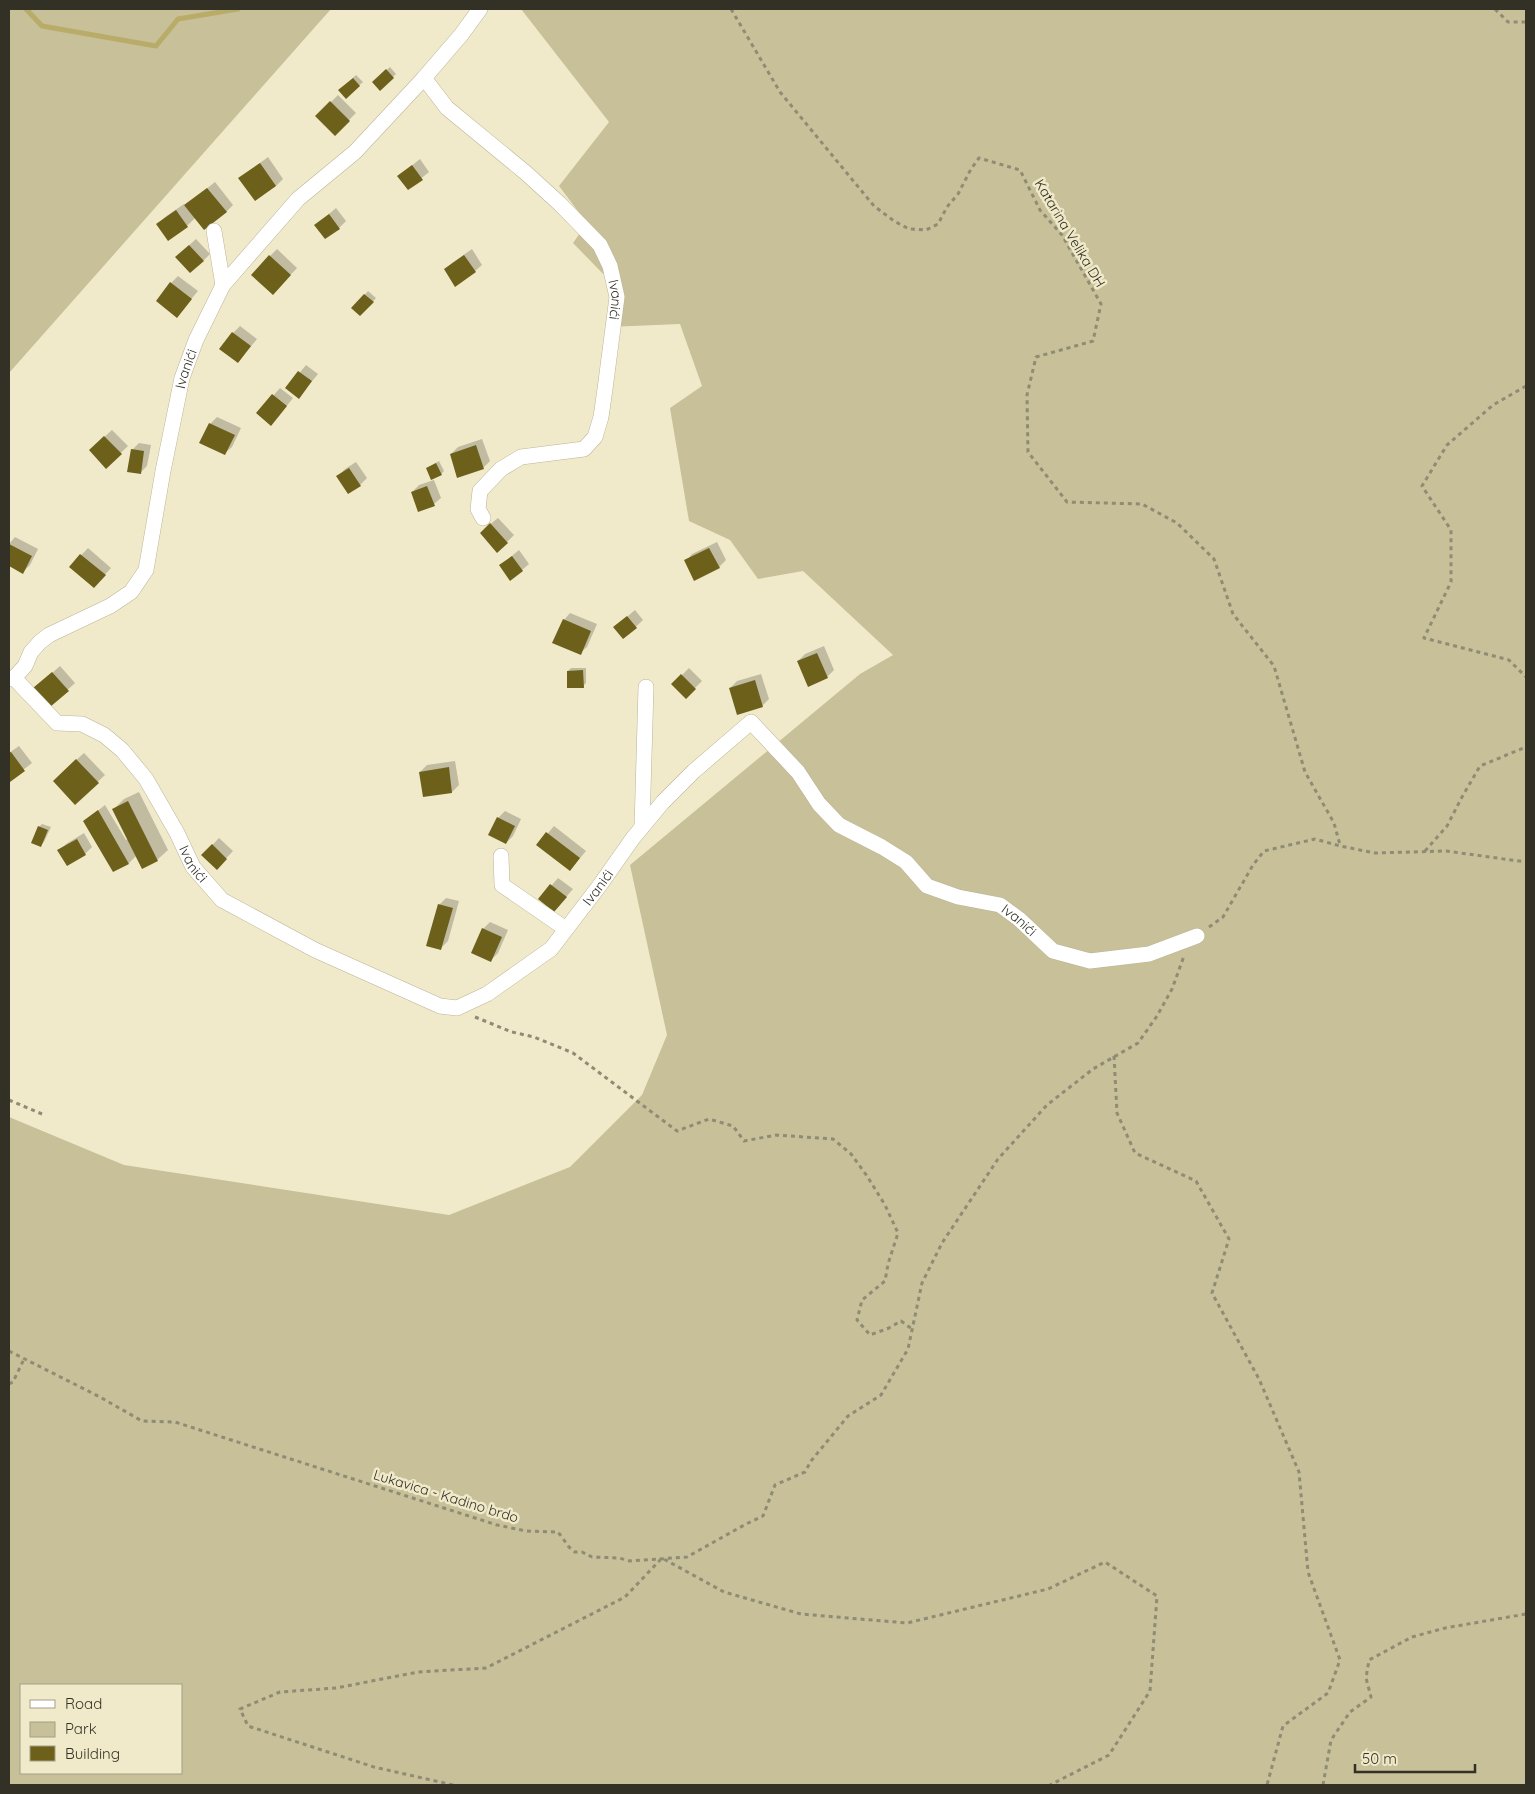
<svg xmlns="http://www.w3.org/2000/svg" width="1535" height="1794" viewBox="0 0 1535 1794" font-family="Quicksand,sans-serif">
  <rect width="100%" height="100%" fill="#f0eaca"/>
  <!-- green -->
  <path fill="#c7c098" fill-rule="evenodd" d="M9,9H331L9,373Z
    M521,9H1526V1785H9V1117L124,1165L449,1215L570,1167L642,1095L667,1035L630,865L860,674L893,655L803,571L758,579L730,540L689,521L670,408L702,386L680,324L608,327L611,282L573,243L587,223L559,186L609,122ZM21,1685H181V1773H21Z"/>
  <!-- shadow -->
  <path fill="#0003" d="M390,67L396,74L380,89L374,82Z
    M356,75L363,82L346,97L340,90Z
    M338,95L356,113L335,134L317,116Z
    M268,157L283,179L276,186L255,200L240,178Z
    M420,159L429,172L408,189L399,176Z
    M215,182L233,205L226,212L196,217L187,226L158,224L165,217L184,204L185,206Z
    M336,208L346,221L339,228L316,225Z
    M196,239L210,254L203,261L184,250Z
    M277,249L297,268L280,286L270,256Z
    M472,249L482,265L475,271L445,270L452,263Z
    M178,276L198,291L177,316L171,283Z
    M368,291L376,298L360,315L353,308Z
    M240,326L257,339L238,362L233,333Z
    M306,365L318,374L299,397L287,388Z
    M280,388L293,398L278,417L258,413Z
    M217,417L241,428L232,447L225,453L210,424Z
    M112,430L128,446L106,467L90,450Z
    M482,439L490,461L483,468L451,454L458,447Z
    M139,443L151,445L147,466L140,473L132,450Z
    M439,461L444,471L441,474L427,468Z
    M356,462L367,478L360,485L338,476L345,469Z
    M434,480L441,498L434,504L412,492L419,485Z
    M498,518L514,535L507,542L488,526Z
    M15,537L38,549L30,565L23,572L9,565V544Z
    M717,542L726,560L719,567L686,561L692,554Z
    M88,548L111,568L101,579L71,566Z
    M519,550L529,564L522,570L501,565Z
    M635,610L643,620L624,638L615,627Z
    M570,613L597,624L587,647L580,653L564,620Z
    M824,646L834,670L827,677L798,661L805,654Z
    M60,666L75,683L50,706L42,682Z
    M571,668H586V683L583,686L568,671Z
    M689,668L702,681L686,697L673,684Z
    M761,674L769,699L762,706L730,688L737,681Z
    M19,746L32,763L10,780L9,778V753Z
    M84,753L105,775L75,803L61,774Z
    M455,761L459,785L452,792L420,772L427,765Z
    M139,792L168,850L157,860L136,856L129,863L114,871L85,821L105,805L126,840L128,839L113,810L124,799Z
    M505,811L521,819L513,836L506,843L498,818Z
    M42,824L51,827L44,842L41,845L39,827Z
    M554,826L586,851L570,870L538,845Z
    M84,833L92,847L85,854L67,864L59,851L66,844Z
    M219,838L233,851L217,868L203,855Z
    M558,878L573,889L561,903L540,899Z
    M446,898L459,901L448,941L441,948L439,905Z
    M490,922L508,930L498,953L491,960L483,929Z"/>
  <g fill="none" stroke-linecap="round" stroke-linejoin="round">
    <!-- stream -->
    <path stroke="#b9ac69" stroke-width="5" d="M26,9L42,26L156,46L178,19L238,9"/>
  </g>
  <!-- building -->
  <path fill="#6c601b" d="M386,69L394,78L380,91L372,82Z
    M353,78L360,86L346,99L338,90Z
    M330,101L350,121L335,136L315,116Z
    M260,163L276,186L255,201L238,178Z
    M412,165L423,180L408,190L397,176Z
    M207,188L227,212L204,230L184,205Z
    M176,210L188,227L168,241L156,224Z
    M329,214L340,229L325,239L314,225Z
    M189,245L204,261L190,273L175,257Z
    M269,255L291,275L273,295L251,275Z
    M464,255L476,272L455,287L444,269Z
    M170,282L192,299L177,318L156,301Z
    M364,294L374,302L360,316L351,308Z
    M232,332L251,346L238,363L219,349Z
    M298,371L312,381L299,399L285,388Z
    M272,394L287,406L271,426L256,413Z
    M209,423L235,435L225,455L199,443Z
    M104,436L122,454L106,469L89,450Z
    M476,445L484,469L457,478L450,454Z
    M131,449L144,451L141,474L127,472Z
    M436,463L442,475L431,480L426,468Z
    M349,468L361,486L348,494L336,476Z
    M427,486L435,506L418,512L411,492Z
    M490,523L508,543L497,553L480,533Z
    M9,544L32,556L23,574L9,566Z
    M709,548L720,568L694,581L684,560Z
    M80,554L106,575L94,588L69,567Z
    M512,556L523,571L510,581L499,565Z
    M627,616L637,628L623,639L613,627Z
    M563,619L591,631L581,655L552,643Z
    M817,653L828,678L808,687L797,661Z
    M583,670L584,688H567V671Z
    M52,672L69,691L50,707L33,688Z
    M681,674L696,689L686,699L671,684Z
    M755,680L763,707L737,715L729,688Z
    M11,752L25,771L10,782L9,780V753Z
    M76,759L99,783L75,805L53,781Z
    M449,767L452,793L423,797L419,772Z
    M128,801L158,861L142,869L112,809Z
    M98,810L129,864L113,872L83,821Z
    M497,817L515,826L506,844L488,835Z
    M38,826L48,830L41,847L31,843Z
    M546,832L580,858L570,871L536,845Z
    M77,839L86,855L67,866L57,850Z
    M212,844L227,859L217,870L201,855Z
    M550,884L567,897L554,912L538,899Z
    M438,904L453,908L441,950L426,946Z
    M482,928L502,937L491,962L471,953Z"/>
  <g fill="none" stroke-linecap="round" stroke-linejoin="round">
    <!-- street casing -->
    <g stroke="#bbb596" stroke-width="16">
      <g id="street">
        <path id="s1" d="M424,78L447,108L526,173L560,204L600,245L610,266L617,297L605,389L601,417L595,437L584,449L521,457L501,469L480,491L478,509L483,518"/>
        <path d="M214,231L223,285"/>
        <path id="s2" d="M14,678L57,723L82,724L104,735L122,750L146,779L177,833L193,867L222,900L315,950L440,1006L457,1008L487,994L551,949L600,885L633,838L663,802L694,771L751,722L798,772L819,804L839,825L882,847L906,862L927,886L958,897L1000,905L1019,919L1053,951L1090,961L1149,954L1197,936"/>
        <path id="s3" d="M9,679L14,678L25,666L31,652L40,642L49,635L110,606L131,592L146,570L163,471L182,378L196,340L223,285L298,199L355,152L424,78L461,35L480,9"/>
        <path d="M642,827L646,687"/>
        <path d="M501,856L502,885L566,929"/>
      </g>
    </g>
    <!-- path -->
    <path stroke="#8f8b75" stroke-width="3" stroke-dasharray="4 4" stroke-linecap="butt" d="M731,9L780,92L874,206L894,221L909,229L926,230L938,224L947,207L958,194L971,169L979,158L1020,170L1040,210L1062,235L1101,304L1093,341L1036,357L1027,395L1028,452L1067,502L1142,504L1177,523L1214,559L1233,614L1274,666L1305,772L1334,823L1340,845
      M1495,9L1508,22H1526
      M1526,386L1493,405L1447,445L1422,486L1451,530V582L1424,638L1509,660L1526,677
      M1425,851L1447,826L1462,797L1480,766L1526,747
      M1209,927L1223,917L1253,865L1264,851L1315,839L1340,846L1375,853L1446,851L1526,862
      M475,1017L512,1032L534,1037L573,1053L677,1131L709,1119L733,1126L744,1141L776,1135L833,1139L851,1154L867,1176L885,1205L898,1233L888,1264L885,1281L862,1300L857,1320L870,1335L889,1328L901,1321L912,1329
      M1114,1056L1117,1113L1135,1153L1196,1181L1229,1239L1212,1293L1259,1379L1299,1472L1308,1572L1340,1660L1328,1693L1283,1726L1267,1785
      M9,1100L42,1114
      M9,1351L100,1397L142,1421L175,1422L497,1525L526,1531L558,1532L569,1547L575,1552H582L592,1557L619,1558L630,1561L687,1557L746,1524L763,1516L775,1485L805,1472L811,1461L848,1416L881,1395L908,1349L922,1283L942,1243L998,1159L1047,1105L1093,1069L1138,1043L1157,1016L1172,989L1184,956
      M9,1384L13,1382L24,1359
      M453,1785L374,1767L248,1726L240,1709L280,1692L336,1688L418,1672L486,1668L625,1597L662,1558L724,1592L801,1614L907,1623L1048,1589L1105,1562L1157,1596L1150,1691L1109,1755L1050,1785
      M1323,1785L1331,1740L1350,1712L1371,1697L1366,1678L1369,1660L1412,1637L1445,1628L1526,1614"/>
    <!-- street -->
    <use href="#street" stroke="#fff" stroke-width="15"/>
  </g>
  <g text-anchor="middle" dominant-baseline="central" stroke-width="5" stroke-linejoin="round" paint-order="stroke">
    <!-- street labels -->
    <g font-size="14" fill="#333125" stroke="#f0eaca">
      <text transform="translate(1070 233) rotate(59)">Katarina Velika DH</text>
      <text stroke="none"><textPath href="#s1" startOffset="301">Ivanići</textPath></text>
      <text stroke="none"><textPath href="#s3" startOffset="386">Ivanići</textPath></text>
      <text stroke="none"><textPath href="#s2" startOffset="270">Ivanići</textPath></text>
      <text stroke="none"><textPath href="#s2" startOffset="765">Ivanići</textPath></text>
      <text stroke="none"><textPath href="#s2" startOffset="1336">Ivanići</textPath></text>
      <text transform="translate(446 1496) rotate(17)">Lukavica - Kadino brdo</text>
    </g>
  </g>
  <!-- border -->
  <rect width="1535" height="1794" fill="none" stroke="#333125" stroke-width="20"/>
  <!-- legend -->
  <rect x="20" y="1684" width="162" height="90" fill="#f0eaca" stroke="#a4a088"/>
  <rect x="30" y="1700" width="25" height="8" fill="#ffffff" stroke="#a4a088"/>
  <text x="65" y="1709" font-size="15" fill="#333125">Road</text>
  <rect x="30" y="1722" width="25" height="15" fill="#c7c098" stroke="#a4a088"/>
  <text x="65" y="1734" font-size="15" fill="#333125">Park</text>
  <rect x="30" y="1746" width="25" height="15" fill="#6c601b" stroke="#a4a088"/>
  <text x="65" y="1759" font-size="15" fill="#333125">Building</text>
  <!-- scale -->
  <path d="M1355 1764v8h120v-8" fill="none" stroke="#333125" stroke-width="2.5"/>
  <text x="1362" y="1764" font-size="15" fill="#333125" stroke="#f0eaca" stroke-width="4" paint-order="stroke">50 m</text>
</svg>
